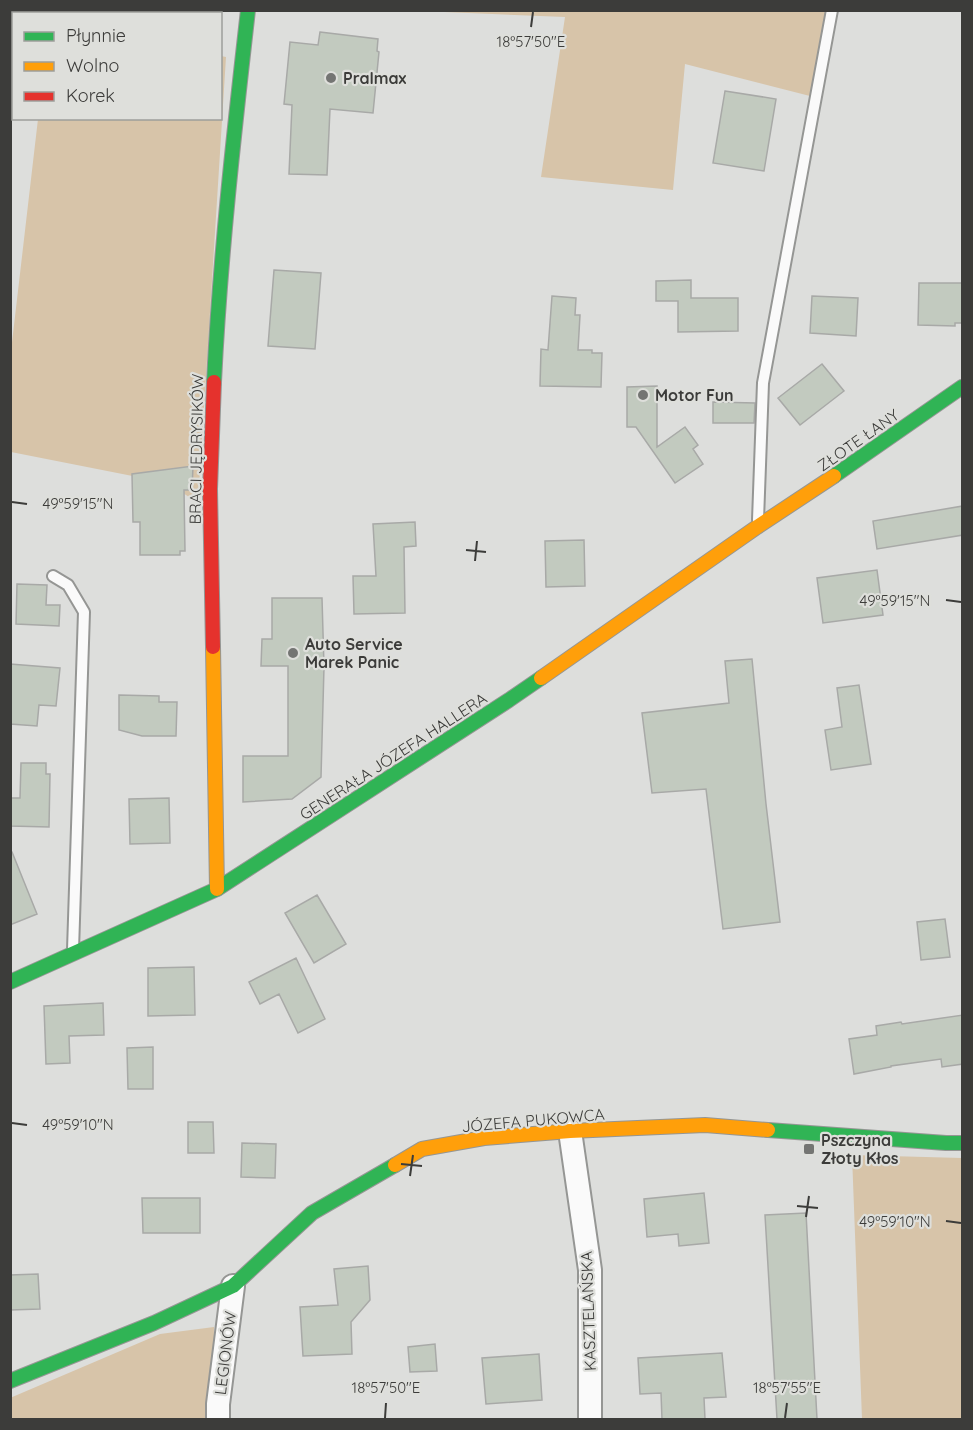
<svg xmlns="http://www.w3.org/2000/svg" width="973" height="1430" viewBox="0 0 973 1430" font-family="Quicksand,sans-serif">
  <rect width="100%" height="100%" fill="#dddedc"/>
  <!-- green -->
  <path fill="#d7c4a9" d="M420,11L826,10V11L810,96L685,64L673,190L541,177L565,17Z
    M221,56L226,57L198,503L168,483L11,452V351L38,119L220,118Z
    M852,1155L962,1158V1419H862Z
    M214,1327L213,1419H11L10,1398L160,1334Z"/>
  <!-- building -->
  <path fill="#c2cabf" stroke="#a8a9a7" stroke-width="1.5" d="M320,32L378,39L377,51L379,52L373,113L330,109L327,175L289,174L292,105L284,104L290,42L318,45Z
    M725,91L776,99L764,171L713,163Z
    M274,270L321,273L315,349L268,346Z
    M691,280V298H738V331L678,332V301H656V281Z
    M919,283H963V323H955V326L918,325Z
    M552,296L576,298L575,315H580L578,350H592V353H602L601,387L540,386L541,349L548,350Z
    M812,296L858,298L856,336L810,333Z
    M822,364L844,391L800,425L778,398Z
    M657,386V447L685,427L698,445L693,449L703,464L675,483L636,427H627V387Z
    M713,402L755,403L754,423H713Z
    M193,466L192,490H184L185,551H180V555H140V522H133L132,474Z
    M963,506V535L877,549L873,521Z
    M415,522L416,546L404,547L405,613L354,614L353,576H376L373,524Z
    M584,540L585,586L546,587L545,541Z
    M877,570L883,615L823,623L817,578Z
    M17,584L47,585L46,605H60L59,626L16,624Z
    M272,598H322L324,667L321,777L292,799L243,802V756H288V666H261L262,639H272Z
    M752,659L766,804L780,922L723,929L706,789L652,793L642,713L729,703L725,661Z
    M10,664L60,668L56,706L39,705L37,726L10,724Z
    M859,685L871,764L831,770L825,730L842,727L837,688Z
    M119,695L159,696V702H177L176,736H142L119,730Z
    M21,763H46V774H50L49,827L10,826V798H20Z
    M169,798L170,843L130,844L129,799Z
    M10,852H12L37,914L10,925Z
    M317,895L346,944L314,963L285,913Z
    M945,919L950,957L921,960L917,922Z
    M296,958L325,1019L298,1033L279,994L260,1004L249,982Z
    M194,967L195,1015L148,1016V968Z
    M103,1003L104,1035L69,1036L70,1063L46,1064L44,1006Z
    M963,1015V1064L942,1067L941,1059L891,1066V1067L854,1074L849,1039L877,1035L876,1026L901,1022L902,1024Z
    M153,1047V1089H128L127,1048Z
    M188,1122H213L214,1153H188Z
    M242,1143L276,1144L275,1178L241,1177Z
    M704,1193L709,1243L679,1246L678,1234L647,1237L644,1199Z
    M142,1198H200V1233H143Z
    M806,1213L817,1419H777L765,1215Z
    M368,1266L370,1300L351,1322L352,1354L303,1356L300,1307L338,1305L334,1269Z
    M38,1274L40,1309L10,1310V1275Z
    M435,1344L437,1371L410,1372L408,1347Z
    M722,1353L726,1397L704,1398L705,1419H662L661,1393L640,1394L638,1358Z
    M539,1354L542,1400L486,1404L482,1358Z"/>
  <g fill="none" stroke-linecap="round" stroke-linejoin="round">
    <!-- lane casing -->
    <g stroke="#959694" stroke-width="14">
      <path id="lane" d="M758,520L763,383L832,10
        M53,576L68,585L84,612L73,950"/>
    </g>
    <!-- street casing -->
    <g stroke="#959694" stroke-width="26">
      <path id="street" d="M570,1131L590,1270V1420
        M218,1420V1404L233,1286"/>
    </g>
    <!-- fast casing -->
    <g stroke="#959694" stroke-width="16">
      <path id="fast" d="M214,382C220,257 234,133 248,10
        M834,476L962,387
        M10,982L217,889L509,700L541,678
        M768,1130L946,1143H962
        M10,1381L154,1323L233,1286L312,1213L395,1165"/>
    </g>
    <!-- slow casing -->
    <g stroke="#959694" stroke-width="16">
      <path id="slow" d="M213,647L217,889
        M541,678L757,527L834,476
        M395,1165L422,1149L484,1138L570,1131L705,1125L768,1130"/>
    </g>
    <!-- jam casing -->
    <g stroke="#959694" stroke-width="16">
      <path id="jam" d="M213,647L210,489L214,382"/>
    </g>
    <!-- lane -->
    <use href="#lane" stroke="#fafafa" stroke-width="10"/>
    <!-- street -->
    <use href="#street" stroke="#fafafa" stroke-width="22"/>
    <!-- fast -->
    <use href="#fast" stroke="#30b455" stroke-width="14"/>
    <!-- slow -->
    <use href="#slow" stroke="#ff9f0a" stroke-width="14"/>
    <!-- jam -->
    <use href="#jam" stroke="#e5322d" stroke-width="14"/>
  </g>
  <!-- ticks -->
  <path fill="none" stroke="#3c3c3a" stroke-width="2" d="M531,27L533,12M12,502L27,504M466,550L486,552M475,561L477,541M946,600L961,602M12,1123L27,1125M401,1164L422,1166M410,1176L413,1155M797,1206L818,1208M806,1217L809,1196M946,1221L961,1223M385,1418L386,1403M785,1418L787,1403"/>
  <!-- markers -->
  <g fill="#747573" stroke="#dedfdb" stroke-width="2">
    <circle cx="331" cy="78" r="6"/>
    <circle cx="643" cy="395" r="6"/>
    <circle cx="293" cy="653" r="6"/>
    <rect x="803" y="1143" width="12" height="12" rx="3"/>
  </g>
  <g text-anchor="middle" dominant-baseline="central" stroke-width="4.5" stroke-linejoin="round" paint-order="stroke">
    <!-- poi labels -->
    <g font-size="16" font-weight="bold" fill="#3c3c3a" stroke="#dedfdb" text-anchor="start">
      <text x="343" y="78">Pralmax</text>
      <text x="655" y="395">Motor Fun</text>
      <text x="305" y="644">Auto Service<tspan x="305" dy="18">Marek Panic</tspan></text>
      <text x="821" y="1140">Pszczyna<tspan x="821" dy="18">Złoty Kłos</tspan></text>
    </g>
    <!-- street labels -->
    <g font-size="16" fill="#3c3c3a" stroke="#dedfdb">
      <text transform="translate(858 440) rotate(-35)">ZŁOTE ŁANY</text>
      <text transform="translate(196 449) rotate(-89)">BRACI JĘDRYSIKÓW</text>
      <text transform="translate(393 756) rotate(-33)">GENERAŁA JÓZEFA HALLERA</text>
      <text transform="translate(533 1120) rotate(-5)">JÓZEFA PUKOWCA</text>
      <text transform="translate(588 1311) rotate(-92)">KASZTELAŃSKA</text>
      <text transform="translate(225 1353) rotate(-83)">LEGIONÓW</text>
    </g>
  </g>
  <g font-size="15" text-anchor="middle" fill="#3c3c3a" stroke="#dedfdb" stroke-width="4.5" stroke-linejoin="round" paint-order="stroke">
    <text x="531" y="47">18°57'50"E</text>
    <text x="78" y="509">49°59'15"N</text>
    <text x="895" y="606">49°59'15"N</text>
    <text x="78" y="1130">49°59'10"N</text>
    <text x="895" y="1227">49°59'10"N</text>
    <text x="386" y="1393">18°57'50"E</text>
    <text x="787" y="1393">18°57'55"E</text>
  </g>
  <!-- border -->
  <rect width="973" height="1430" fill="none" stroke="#3c3c3a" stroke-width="24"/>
  <!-- legend -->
  <rect x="12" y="12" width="210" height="108" fill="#dedfdb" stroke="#9d9e9b" stroke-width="1.5"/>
  <rect x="24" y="32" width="30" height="9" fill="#30b455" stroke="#9d9e9b" stroke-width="1.5"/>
  <text x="66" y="42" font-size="18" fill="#3c3c3a">Płynnie</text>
  <rect x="24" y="62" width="30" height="9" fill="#ff9f0a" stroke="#9d9e9b" stroke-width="1.5"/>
  <text x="66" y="72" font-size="18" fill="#3c3c3a">Wolno</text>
  <rect x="24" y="92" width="30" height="9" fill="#e5322d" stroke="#9d9e9b" stroke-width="1.5"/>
  <text x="66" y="102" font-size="18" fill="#3c3c3a">Korek</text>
</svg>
